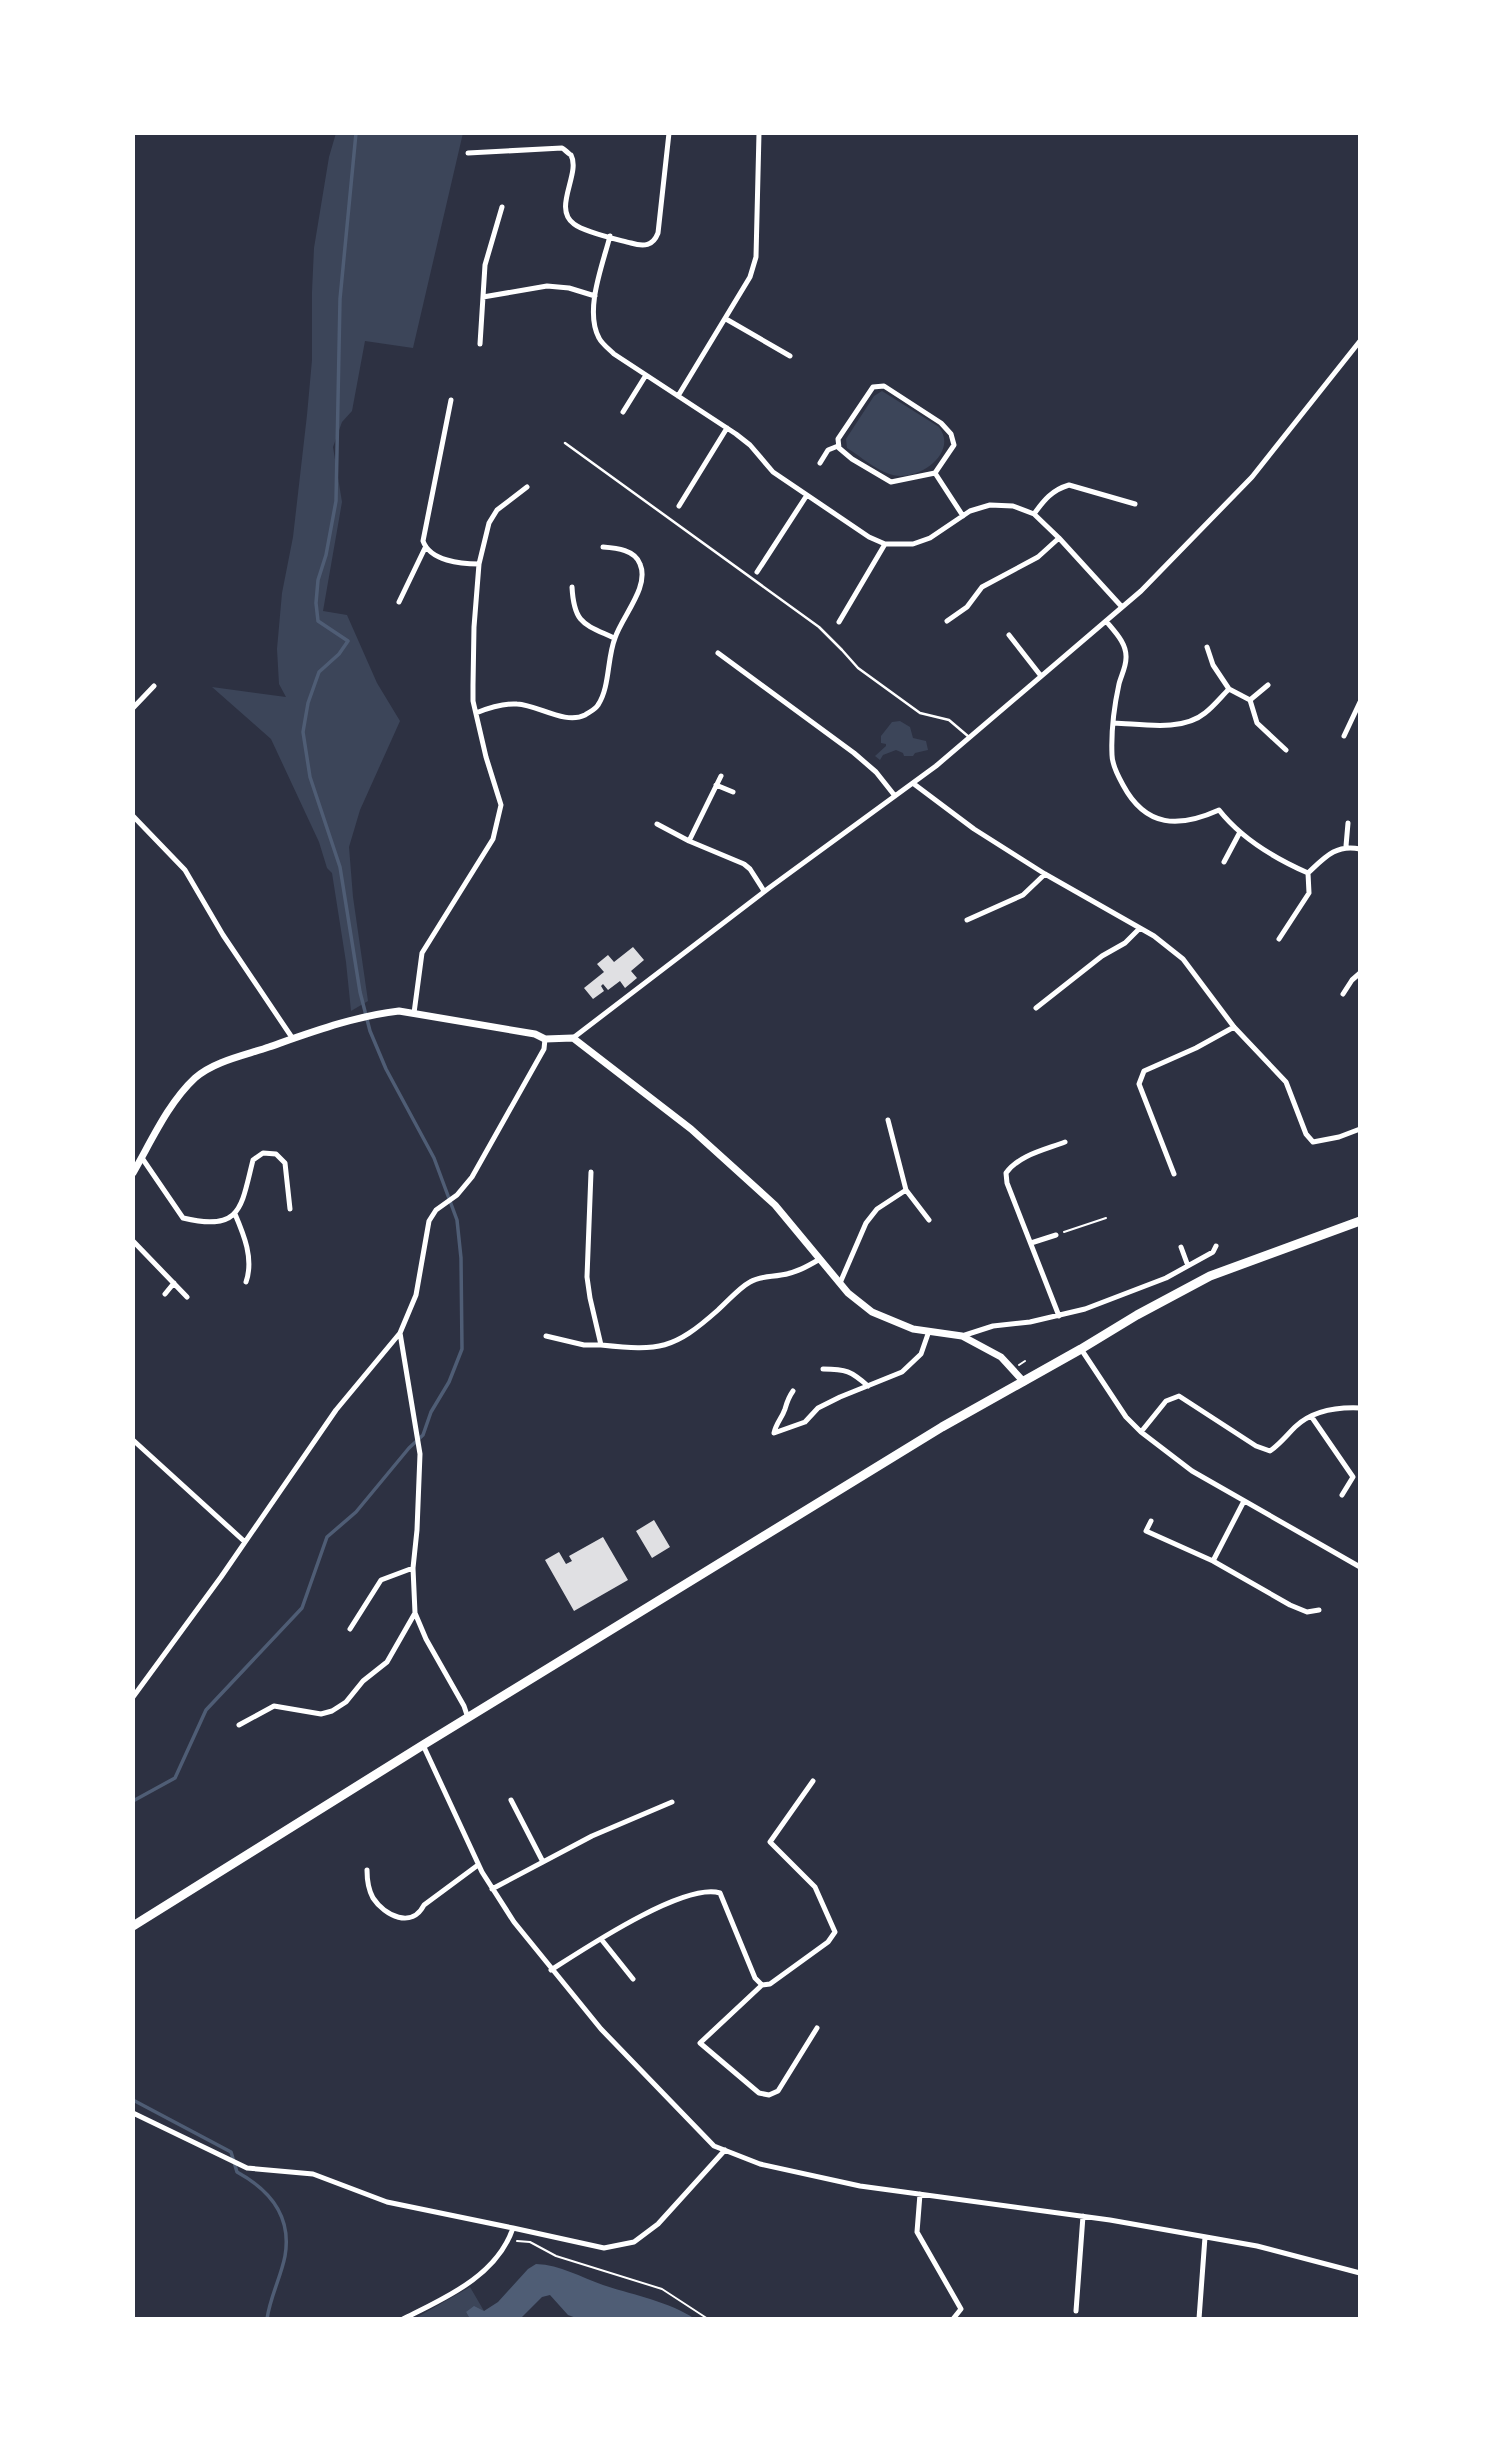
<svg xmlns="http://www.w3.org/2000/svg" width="1493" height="2452" viewBox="0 0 1493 2452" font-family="'Asap Condensed',sans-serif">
  <rect width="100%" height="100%" fill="#2d3142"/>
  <!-- green -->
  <path fill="#3c4559" d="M336,133H463L413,348L365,341L352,411L342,422L333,447L342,502L323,611L347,615L377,683L400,721L360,810L349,847L353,897L368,1001L351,1011L346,962L332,873L327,868L319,842L271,739L212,687L286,697L279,684L277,649L282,593L293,537L307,415L312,360V292L314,248L329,157Z
    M882,391L939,427C957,451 925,476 901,476C882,476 863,458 847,448L846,439L874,396Z
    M900,721L910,727L913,738L926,741L928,750L915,753L913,756H904L903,753L896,750L883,755L880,760L875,756L886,746V744L881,743V736L892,722Z
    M470,2287L484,2311L466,2312L470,2319H414Z"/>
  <!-- water -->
  <path fill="#4f5d75" d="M536,2264C561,2265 580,2277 603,2285C633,2295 668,2301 695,2319H579L568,2315L550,2295L542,2297L520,2319H470L466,2312L474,2306L484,2311L498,2302L528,2269Z"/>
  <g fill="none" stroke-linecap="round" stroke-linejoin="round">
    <!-- stream -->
    <path stroke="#4f5d75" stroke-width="3.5" d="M133,1801L175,1778L206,1710L302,1608L327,1537L356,1512L409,1448L423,1435L431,1412L449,1382L462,1349L461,1258L457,1220L434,1158L386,1069L370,1031L360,992L340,867L310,777L303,732L308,703L319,672L339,654L348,641L318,621L316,603L318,580L326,555L336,501L340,299L356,133
      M133,2100L231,2152L237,2172C270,2190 292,2216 285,2256C281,2277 270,2297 267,2319"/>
  </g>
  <!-- building -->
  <path fill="#e0e0e3" d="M633,947L644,960L631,971L637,978L625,988L620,981L608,990L603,984L601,986L604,991L593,999L584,988L604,972L597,964L608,955L614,962Z
    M654,1520L670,1547L652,1558L636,1531Z
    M603,1537L628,1580L574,1611L545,1560L559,1552L566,1564L572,1561L569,1556Z"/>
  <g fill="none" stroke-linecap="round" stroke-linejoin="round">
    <!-- path -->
    <path stroke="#fff" stroke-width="2" d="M1064,1232L1106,1218
      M1019,1365L1025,1361
      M517,2241L530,2242L556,2256L662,2289L708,2319"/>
    <!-- service -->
    <path stroke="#fff" stroke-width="2.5" d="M565,443L819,627L842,650L858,668L920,713L949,720L969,737"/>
    <!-- minor -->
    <path stroke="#fff" stroke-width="5" d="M468,153L562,148C563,148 570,155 571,155C581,174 552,208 574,224C586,233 616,239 631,243C644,247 653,246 658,233L669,133
      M610,236C603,264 584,310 599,338C602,344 609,349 614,354L736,434L750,445L773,472L869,537L885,544H913L930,538L970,511L990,505L1013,506L1034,514L1059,538L1122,607
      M483,297L547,286L569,288L595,296
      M726,319L790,356
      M480,344L485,265L502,207
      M678,396L750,277L756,257L759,133
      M451,400L423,541C430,561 461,564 479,564
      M623,412L646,375
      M820,463L828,450L838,446
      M935,473L891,482L852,459L839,448L838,439L873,387L884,386L941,423L951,434L954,445L935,473L963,516
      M679,506L727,428
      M1034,514C1044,500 1052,490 1069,485L1135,504
      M757,572L807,495
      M572,587C574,624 584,624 614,638
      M399,602L425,548
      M947,621L967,607L982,587L1038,557L1059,538
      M1106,621C1114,631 1127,643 1126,658C1126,667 1121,676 1119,684C1114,707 1111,732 1112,755C1112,765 1118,776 1123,785C1146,828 1179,828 1219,810C1241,838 1276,859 1308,873L1309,893L1279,939
      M839,622L885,544
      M1009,635L1041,676
      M1207,647L1213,665L1229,689L1250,700L1257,723L1286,750
      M718,653L854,753L876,772L895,796
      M1250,700L1268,685
      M133,708L154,686
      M476,713C488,708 503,703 517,704C538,705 565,725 585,715C589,712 595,710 598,705C610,687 607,658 615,638C622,616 650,587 640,564C635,550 617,548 603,547
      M1114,723C1142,724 1182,732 1205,713C1214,706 1221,697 1229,689
      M1344,736L1360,702
      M914,784L974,829L1045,874L1154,936L1183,959L1234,1027L1286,1082L1306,1134L1313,1142L1339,1137L1360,1129
      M716,785L733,792
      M133,816L185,870L223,935L293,1039
      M657,824L689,841L744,864L750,869L764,891
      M689,841L721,776
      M1346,846L1348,823
      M1224,862L1240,832
      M1308,873C1325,857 1336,844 1360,849
      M967,920L1023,895L1045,874
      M1343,994L1352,980L1360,973
      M1036,1008L1102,956L1125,943L1139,929
      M414,1013L422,953L493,839L501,805L486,757L473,701V685L474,627L479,564L489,523L497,510L527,487
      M573,1038L769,888L936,766L1141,591L1252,477L1360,341
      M888,1120L906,1190L929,1220
      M142,1158L183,1218C242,1232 241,1207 253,1160L263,1153L276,1154L285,1163L290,1209
      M591,1172L587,1277L590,1298L601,1345C660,1351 673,1350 718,1310C728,1301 739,1288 750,1282C760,1276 771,1277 781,1275C796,1273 808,1266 820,1259
      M1174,1174L1139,1084L1144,1071L1196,1048L1234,1027
      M235,1214C244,1235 254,1259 246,1282
      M133,1241L187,1297
      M1031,1243L1056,1235
      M1181,1247L1188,1266
      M840,1283L866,1223L877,1209L906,1190
      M165,1294L174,1283
      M1059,1316L1007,1183L1006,1173C1019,1155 1044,1150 1065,1142
      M400,1333L420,1454L417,1530L413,1568L415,1613L426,1639L464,1706L468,1718
      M546,1336L584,1345H601
      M962,1336L993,1326L1030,1322L1085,1309L1166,1278L1213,1252L1216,1246
      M1081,1349L1126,1417L1141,1432L1192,1471L1360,1567
      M823,1369C846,1369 851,1371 868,1386
      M793,1391C788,1398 787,1402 785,1409C782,1418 776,1423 774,1433L805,1422L818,1408L840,1397L902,1372L921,1354L929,1331
      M1311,1416L1353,1477L1342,1495
      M1141,1432L1166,1401L1179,1396L1256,1446L1270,1451C1280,1444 1286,1436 1295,1427C1312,1411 1337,1407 1360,1408
      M133,1440L245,1542
      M1244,1501L1213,1561L1290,1605L1307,1612L1319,1610
      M1151,1521L1146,1531L1213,1561
      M350,1629L381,1580L413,1568
      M133,1697L221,1577L336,1410L400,1333L416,1295L429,1221L436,1210L457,1195L472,1177L544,1049L545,1039
      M239,1725L274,1706L321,1714L332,1711L346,1702L363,1681L387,1662L415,1613
      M423,1745L482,1872L514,1922L601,2029L714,2146L760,2164L860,2186L1110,2220L1257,2246L1360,2273
      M511,1800L543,1862
      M367,1870C367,1880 368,1889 373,1898C385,1916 412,1929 424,1905L478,1865
      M492,1889L592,1836L672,1802
      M601,1939L633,1979
      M551,1970C584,1949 684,1882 720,1893L755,1978L762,1985L770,1984L828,1942L835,1932L815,1887L770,1842L813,1781
      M762,1985L700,2043L759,2093L769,2095L778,2091L817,2028
      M133,2113L247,2168L313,2174L387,2202L513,2228C497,2276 445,2298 403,2319
      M920,2194L917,2232L961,2309L953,2319
      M513,2228L604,2248L634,2242L658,2224L725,2150
      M1076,2311L1083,2216
      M1199,2319L1205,2237"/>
    <!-- tertiary -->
    <path stroke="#fff" stroke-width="7" d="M133,1173C151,1142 168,1103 195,1078C214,1061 246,1055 269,1047C312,1032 355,1016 399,1011L535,1034L545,1039L573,1038L691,1129L775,1205L848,1293L872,1312L913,1329L962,1336L1001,1357L1024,1382"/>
    <!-- trunk -->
    <path stroke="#fff" stroke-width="9" d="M133,1926L423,1745L942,1427L1081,1349L1137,1315L1210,1276L1360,1221"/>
  </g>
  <!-- border -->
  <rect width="1493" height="2452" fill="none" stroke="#ffffff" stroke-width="270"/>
</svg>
